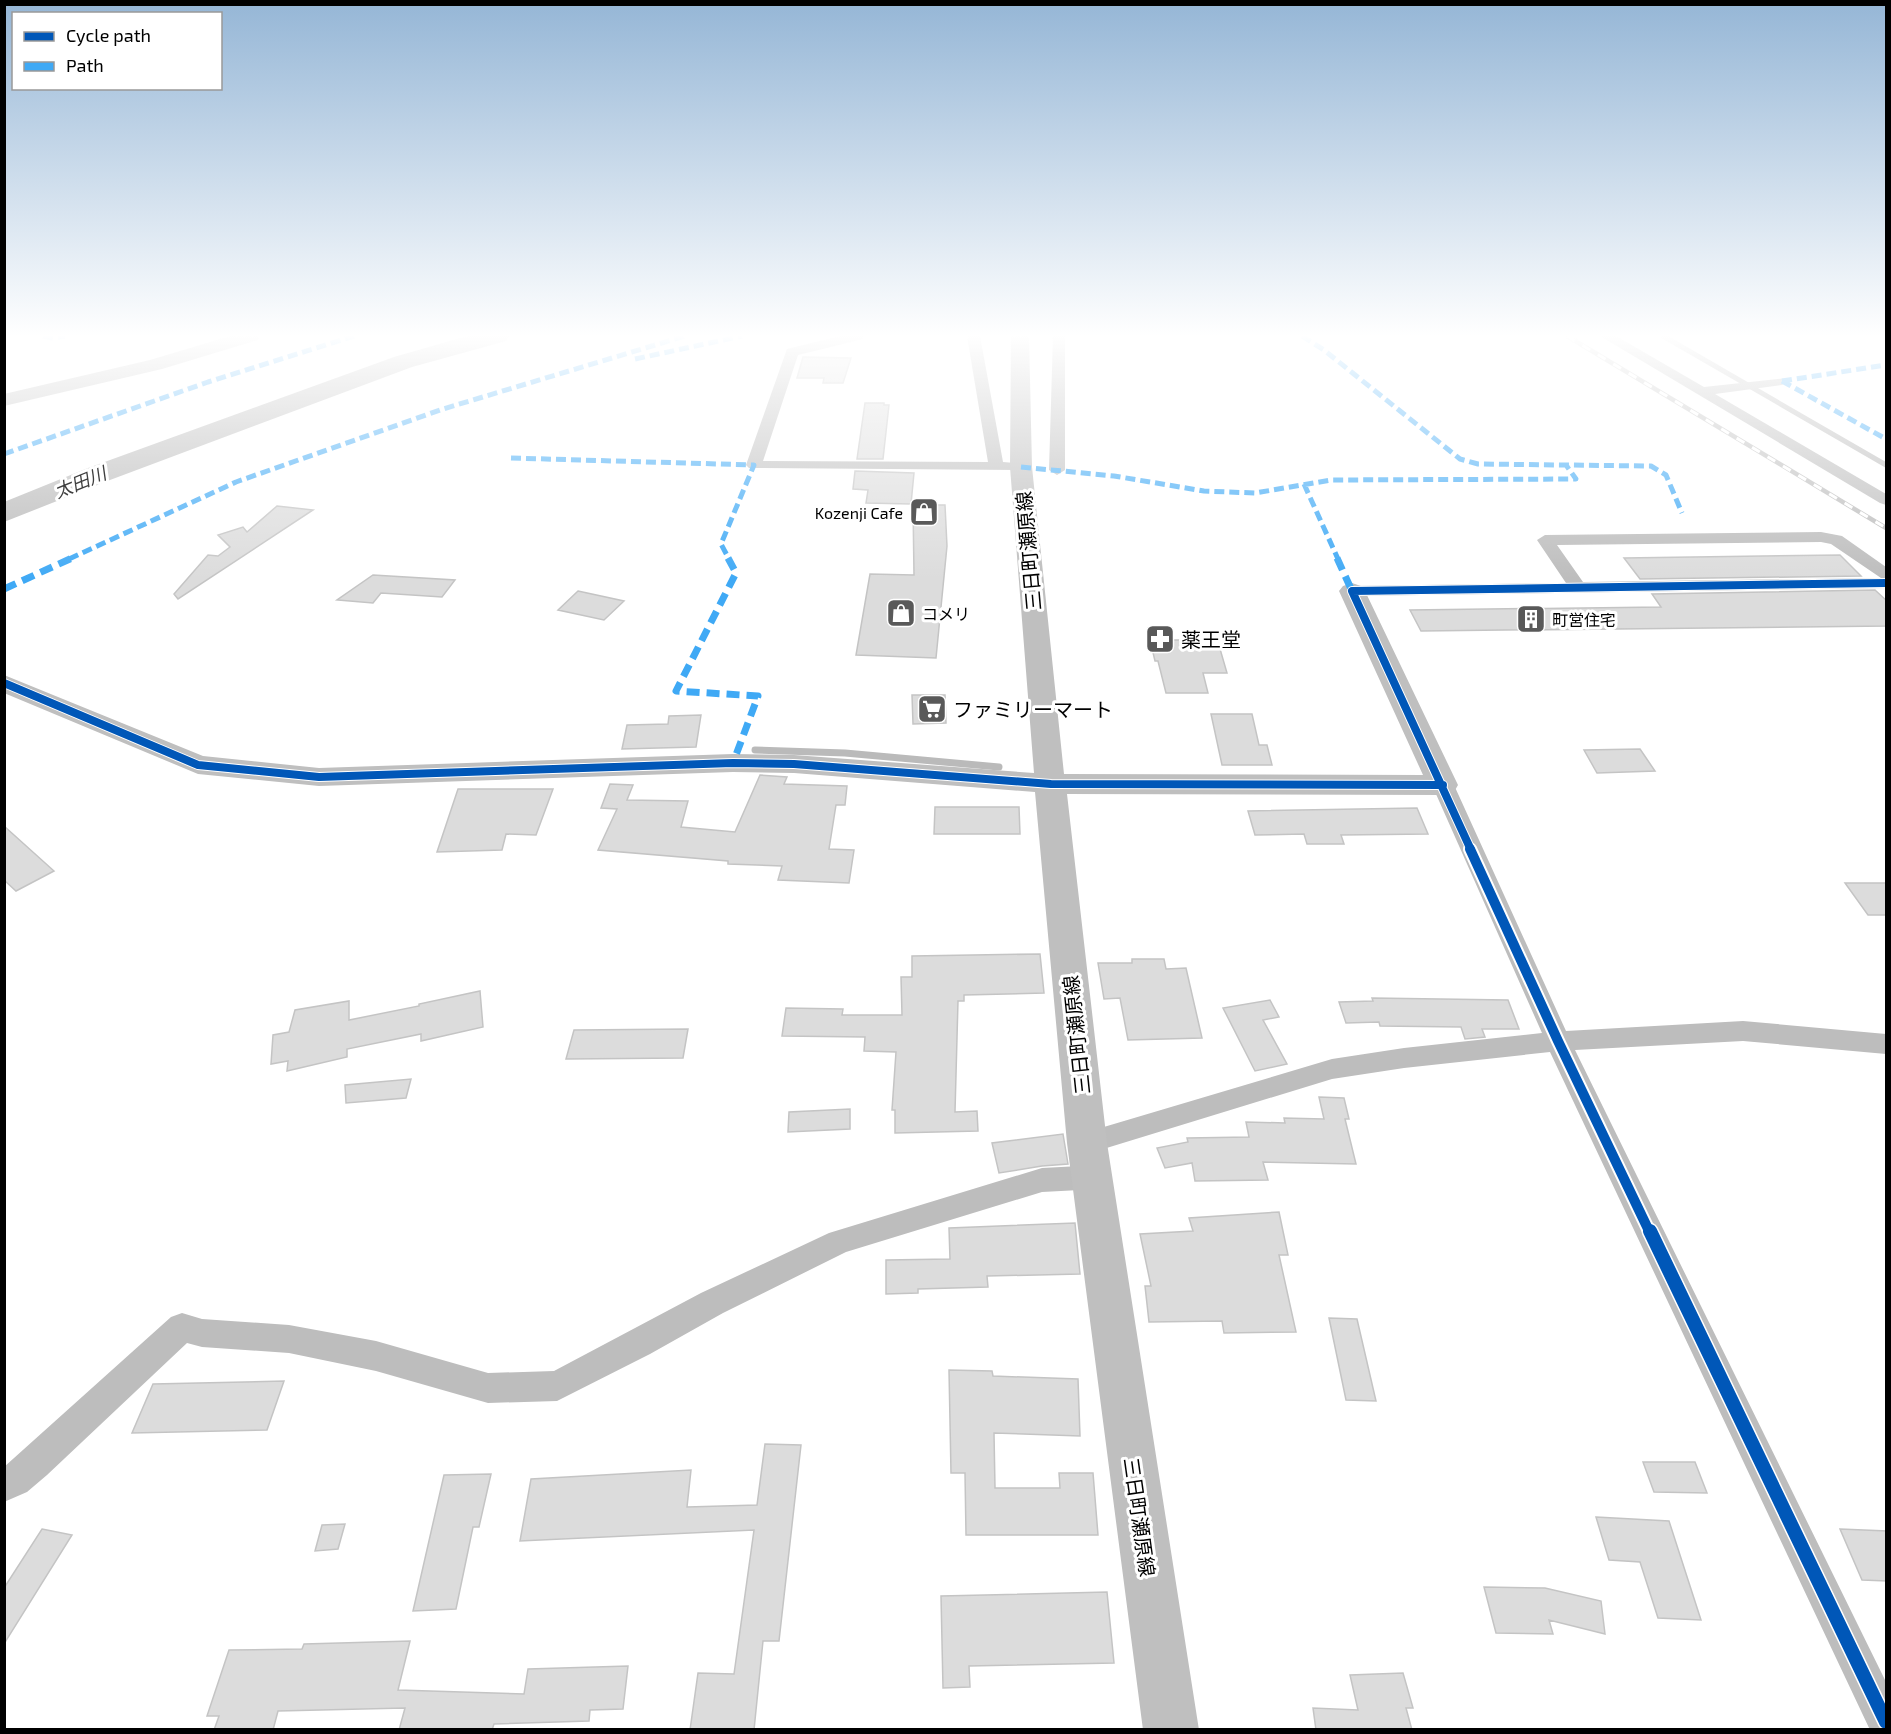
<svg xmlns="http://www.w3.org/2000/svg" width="1891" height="1734" viewBox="0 0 1891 1734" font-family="'Exo 2','Noto Sans JP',sans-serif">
  <rect width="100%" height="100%" fill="#fff"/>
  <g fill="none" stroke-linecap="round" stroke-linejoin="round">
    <!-- stream-far1 -->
    <path stroke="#bababa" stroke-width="5" d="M1663,336L1886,465"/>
    <!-- stream -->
    <path stroke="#bababa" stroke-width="7" d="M755,750L845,753L999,767"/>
    <!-- river -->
    <path fill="#bababa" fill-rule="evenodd" d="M467,336H509L506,341L412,367L110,480L4,522V502L88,468L394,357Z"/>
  </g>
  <!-- building -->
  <path fill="#dcdcdc" stroke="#c4c4c4" stroke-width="1.5" d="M803,357L851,358L843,383H823L824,378H797Z
    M865,403H884V405H889L883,459H857Z
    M855,471L914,473L911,504L866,503L868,490L853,489Z
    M913,505H945L947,546L936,658L856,655L870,574L914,575Z
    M277,506L313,510L178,599L174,594L208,555L218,556L230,547L218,535L243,527L247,532Z
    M1840,555L1861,576L1640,579L1624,558Z
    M373,575L455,580L442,597L381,593L373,603L337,600Z
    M1875,590L1887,601V626L1421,631L1410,610L1661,607L1652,594Z
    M578,591L624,601L604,620L558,610Z
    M1192,635H1216L1227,673H1203L1208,693H1166L1158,661H1155L1150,640H1194Z
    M912,695H945L946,723L913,724Z
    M1211,714H1252L1259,745H1267L1272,765H1222Z
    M701,715L696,747L622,749L627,725L668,724L669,716Z
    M1640,749L1655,771L1597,773L1584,750Z
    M760,775L787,777L784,784L847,786L845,805H836L829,849L854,850L849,883L778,880L782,866L728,864V861L598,850L617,809L601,808L610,784L633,785L627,800L688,801L681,827L735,832Z
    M458,789H553L536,835L506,834L502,850L437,852Z
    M935,807H1019L1020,834H934Z
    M1417,808L1428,834L1341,835L1344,844H1307L1304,834L1255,835L1248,811Z
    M4,826L54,871L16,891L4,880Z
    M1845,883H1887V915H1868Z
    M1040,954L1044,993L964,995V1001H958L955,1112L977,1111L978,1131L895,1133V1110H892L896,1052L864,1051L865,1037L782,1036L786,1008L843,1009L842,1015H902L901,977H912V956Z
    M1132,959H1164L1166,969L1186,968L1202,1038L1128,1040L1120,998L1104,999L1098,963H1132Z
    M480,991L483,1027L421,1041V1034L347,1049V1057L287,1071L288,1061L271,1064L273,1035L289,1032L295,1010L349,1001V1020L419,1006V1004Z
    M1372,998L1508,1000L1519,1029H1482L1485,1037L1465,1039L1461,1027L1380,1026L1379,1022L1346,1023L1339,1002L1373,1001Z
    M1270,1000L1279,1017L1263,1020L1287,1064L1255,1071L1223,1008Z
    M688,1029L683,1058L566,1059L574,1030Z
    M411,1079L406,1098L346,1103L345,1085Z
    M1319,1097L1344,1098L1349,1119H1345L1356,1164L1263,1162L1268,1180L1195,1181L1192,1163L1165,1168L1157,1148L1188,1142L1187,1138L1249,1137L1246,1122L1285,1123L1284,1118L1324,1119Z
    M850,1109V1129L788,1132L789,1112Z
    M1063,1134L1068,1164L1042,1166L999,1173L992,1143Z
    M1279,1212L1288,1255H1279L1296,1332L1224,1333L1222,1321L1149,1322L1145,1286H1151L1140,1234L1193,1231L1189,1218Z
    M1075,1223L1080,1274L987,1276L988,1287L918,1289V1293L886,1294V1260L950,1259L949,1228Z
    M1329,1318L1357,1319L1376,1401L1346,1400Z
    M949,1370L992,1371L993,1376L1078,1379L1080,1436L994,1433L995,1488H1060L1059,1473H1093L1098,1535H966L965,1473H951Z
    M284,1381L267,1430L132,1433L153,1384Z
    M765,1444L801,1445L779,1641H763L754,1730H690L698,1673L734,1674L754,1530L520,1541L531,1479L691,1470L687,1507L757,1505Z
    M1643,1462H1695L1707,1493L1654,1492Z
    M491,1474L479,1527H473L456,1609L413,1611L444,1475Z
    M1596,1517L1669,1521L1701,1620L1658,1618L1640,1562L1609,1560Z
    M345,1524L338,1549L315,1551L322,1525Z
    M42,1529L72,1535L4,1644V1588Z
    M1840,1529L1887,1531V1581L1862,1580Z
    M1484,1587L1545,1588L1601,1601L1605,1634L1549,1620L1553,1634L1496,1633Z
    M1107,1592L1114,1663L969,1666L970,1687L943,1688L941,1596Z
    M410,1641L398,1690L524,1694L528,1669L628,1666L623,1709L590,1710L589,1721L494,1724L492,1730H399L405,1708L278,1711L273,1730H214L219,1716H207L229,1650L302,1649L304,1644Z
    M1403,1673L1413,1708H1406L1412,1730H1316L1313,1708L1358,1710L1350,1675Z"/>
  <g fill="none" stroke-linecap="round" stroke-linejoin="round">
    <!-- street -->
    <path fill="#bdbdbd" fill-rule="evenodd" d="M840,336H864L863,339L798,355L763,461L988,462L967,336H980L1003,462L1026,464L1029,467L1026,470L749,468L746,465L787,349Z
      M1053,336H1065V470L1057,475L1049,470Z
      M1600,336H1616L1704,387L1787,378L1789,381L1782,385L1715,394L1886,494V505L1880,503Z
      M1821,532L1842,536L1886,567V588L1352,596L1346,595L1343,591L1346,587L1352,586L1566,583L1537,540L1545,535ZM1821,542L1831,544L1881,578L1583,582L1557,545Z
      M1443,778L1450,780L1454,785L1566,1031L1743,1021L1886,1034V1054L1743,1041L1575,1050L1886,1682V1730H1870L1550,1052L1404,1068L1332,1079L1087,1154L1077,1151L1073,1143L1077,1135L1087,1132L1332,1059L1404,1048L1542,1033L1432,785L1436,780Z
      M1091,1163L1101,1167L1105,1175L1101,1183L1080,1190L1042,1192L846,1252L723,1313L650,1354L557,1401L488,1403L376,1371L289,1353L202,1347L187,1343L47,1475L27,1492L4,1502V1467L171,1317L182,1313L202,1319L289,1325L376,1341L488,1373L554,1371L701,1293L829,1233L1042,1168L1080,1166Z"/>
    <!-- secondary -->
    <path fill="#bfbfbf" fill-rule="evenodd" d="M230,336H260L258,340L162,369L4,406V394L150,360Z
      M1011,336H1029L1032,467L1064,774L1423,775L1339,591L1343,586L1352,583L1361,586L1365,591L1458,785L1454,792L1443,795L1067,794L1107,1143L1199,1730H1143L1067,1143L1035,792L794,773L733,772L319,786L198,774L4,693V675L203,756L319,768L733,754L794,755L1034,773L1010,467Z"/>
    <!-- rail casing -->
    <g stroke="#bdbdbd" stroke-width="4.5">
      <path id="rail" d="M1567,336L1886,528"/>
    </g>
    <!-- rail -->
    <use href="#rail" stroke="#fff" stroke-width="3" stroke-dasharray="9" stroke-linecap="butt"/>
    <!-- quiet-far1 -->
    <path stroke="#3fa9f5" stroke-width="5" stroke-dasharray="10 5" stroke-linecap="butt" d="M43,336L53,338L65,336
      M1302,336L1324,350L1460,459L1478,464L1651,466L1666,475L1682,513
      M635,359L742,336
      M1782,381L1886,439
      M1782,381L1886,365
      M4,454L208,382L354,336
      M511,458L754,465L721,544L729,559
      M1021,467L1114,476L1204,491L1255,493L1331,480L1576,479L1566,465
      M1304,484L1338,559
      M69,559L236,482L443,409L685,336"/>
    <!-- quiet -->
    <path stroke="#3fa9f5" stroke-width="7" stroke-dasharray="13 7" stroke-linecap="butt" d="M728,558L736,573L676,691L758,696L733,763
      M1337,558L1352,591
      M4,589L72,558"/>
    <!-- cycleway-far2 casing -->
    <g stroke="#fff" stroke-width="10">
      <path id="cycleway-far2" d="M4,683L198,765L319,777L733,763L794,764L1051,784L1443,785
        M1471,850L1352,591L1886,583"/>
    </g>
    <!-- cycleway-far1 casing -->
    <g stroke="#fff" stroke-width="14">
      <path id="cycleway-far1" d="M1470,849L1558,1041L1650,1233"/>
    </g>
    <!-- cycleway casing -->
    <g stroke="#fff" stroke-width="17">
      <path id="cycleway" d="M1650,1231L1886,1722"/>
    </g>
    <!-- cycleway-far2 -->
    <use href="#cycleway-far2" stroke="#0057b8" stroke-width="8"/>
    <!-- cycleway-far1 -->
    <use href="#cycleway-far1" stroke="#0057b8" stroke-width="10"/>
    <!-- cycleway -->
    <use href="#cycleway" stroke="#0057b8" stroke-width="14"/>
  </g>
  <!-- sky -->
  <linearGradient id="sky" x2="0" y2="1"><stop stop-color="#95b6d6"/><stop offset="0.58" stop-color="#fff"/><stop offset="1" stop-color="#fff" stop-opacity="0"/></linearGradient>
  <rect width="1891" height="579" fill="url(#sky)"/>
  <!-- icons -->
  <defs>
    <g id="shop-square" transform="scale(1.5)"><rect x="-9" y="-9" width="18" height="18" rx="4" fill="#595959" stroke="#fff"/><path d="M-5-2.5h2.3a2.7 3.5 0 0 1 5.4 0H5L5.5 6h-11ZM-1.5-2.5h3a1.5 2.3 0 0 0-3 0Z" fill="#fff"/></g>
    <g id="building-square" transform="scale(1.5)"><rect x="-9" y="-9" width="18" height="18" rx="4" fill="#595959" stroke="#fff"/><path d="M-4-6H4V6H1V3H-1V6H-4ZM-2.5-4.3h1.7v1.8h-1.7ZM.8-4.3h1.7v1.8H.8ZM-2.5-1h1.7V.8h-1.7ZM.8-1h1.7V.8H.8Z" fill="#fff"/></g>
    <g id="pharmacy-square" transform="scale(1.5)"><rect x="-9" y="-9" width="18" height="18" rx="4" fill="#595959" stroke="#fff"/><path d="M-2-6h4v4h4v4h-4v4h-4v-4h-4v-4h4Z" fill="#fff"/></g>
    <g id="supermarket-square" transform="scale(1.5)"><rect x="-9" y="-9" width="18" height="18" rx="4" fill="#595959" stroke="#fff"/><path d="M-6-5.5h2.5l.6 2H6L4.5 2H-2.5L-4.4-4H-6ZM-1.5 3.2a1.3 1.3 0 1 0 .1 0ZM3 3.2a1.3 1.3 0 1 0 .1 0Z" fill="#fff"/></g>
  </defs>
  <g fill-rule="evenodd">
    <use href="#shop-square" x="924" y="512"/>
    <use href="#shop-square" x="901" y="613"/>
    <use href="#building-square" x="1531" y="619"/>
    <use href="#pharmacy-square" x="1160" y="639"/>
    <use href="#supermarket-square" x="932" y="709"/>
  </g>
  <g text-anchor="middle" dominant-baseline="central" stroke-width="6" stroke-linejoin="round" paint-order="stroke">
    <!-- far-poi labels -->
    <g font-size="16" fill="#000" stroke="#fff" text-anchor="start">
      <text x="903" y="512" text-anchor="end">Kozenji Cafe</text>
      <text x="922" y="613">コメリ</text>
      <text x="1552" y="619">町営住宅</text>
    </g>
    <!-- far-water labels -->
    <g font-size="18" font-style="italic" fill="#3e3e3e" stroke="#fff">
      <text transform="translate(80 482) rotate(-22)">太田川</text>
    </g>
    <!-- street labels -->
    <g font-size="20" fill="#000" stroke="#fff">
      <text transform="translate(1028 551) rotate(-95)">三日町瀬原線</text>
      <text transform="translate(1076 1035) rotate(-96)">三日町瀬原線</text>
      <text transform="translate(1140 1517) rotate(82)">三日町瀬原線</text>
    </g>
    <!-- poi labels -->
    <g font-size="20" fill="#000" stroke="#fff" text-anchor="start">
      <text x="1181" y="639">薬王堂</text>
      <text x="953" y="709">ファミリーマート</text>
    </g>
  </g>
  <!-- border -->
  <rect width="1891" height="1734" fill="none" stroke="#000000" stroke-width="12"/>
  <!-- legend -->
  <rect x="12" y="12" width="210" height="78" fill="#ffffff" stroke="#999999" stroke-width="1.5"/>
  <rect x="24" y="32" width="30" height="9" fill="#0057b8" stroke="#999999" stroke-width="1.5"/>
  <text x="66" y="42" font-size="18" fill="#000000">Cycle path</text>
  <rect x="24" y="62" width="30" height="9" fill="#3fa9f5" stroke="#999999" stroke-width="1.5"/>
  <text x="66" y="72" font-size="18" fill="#000000">Path</text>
</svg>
